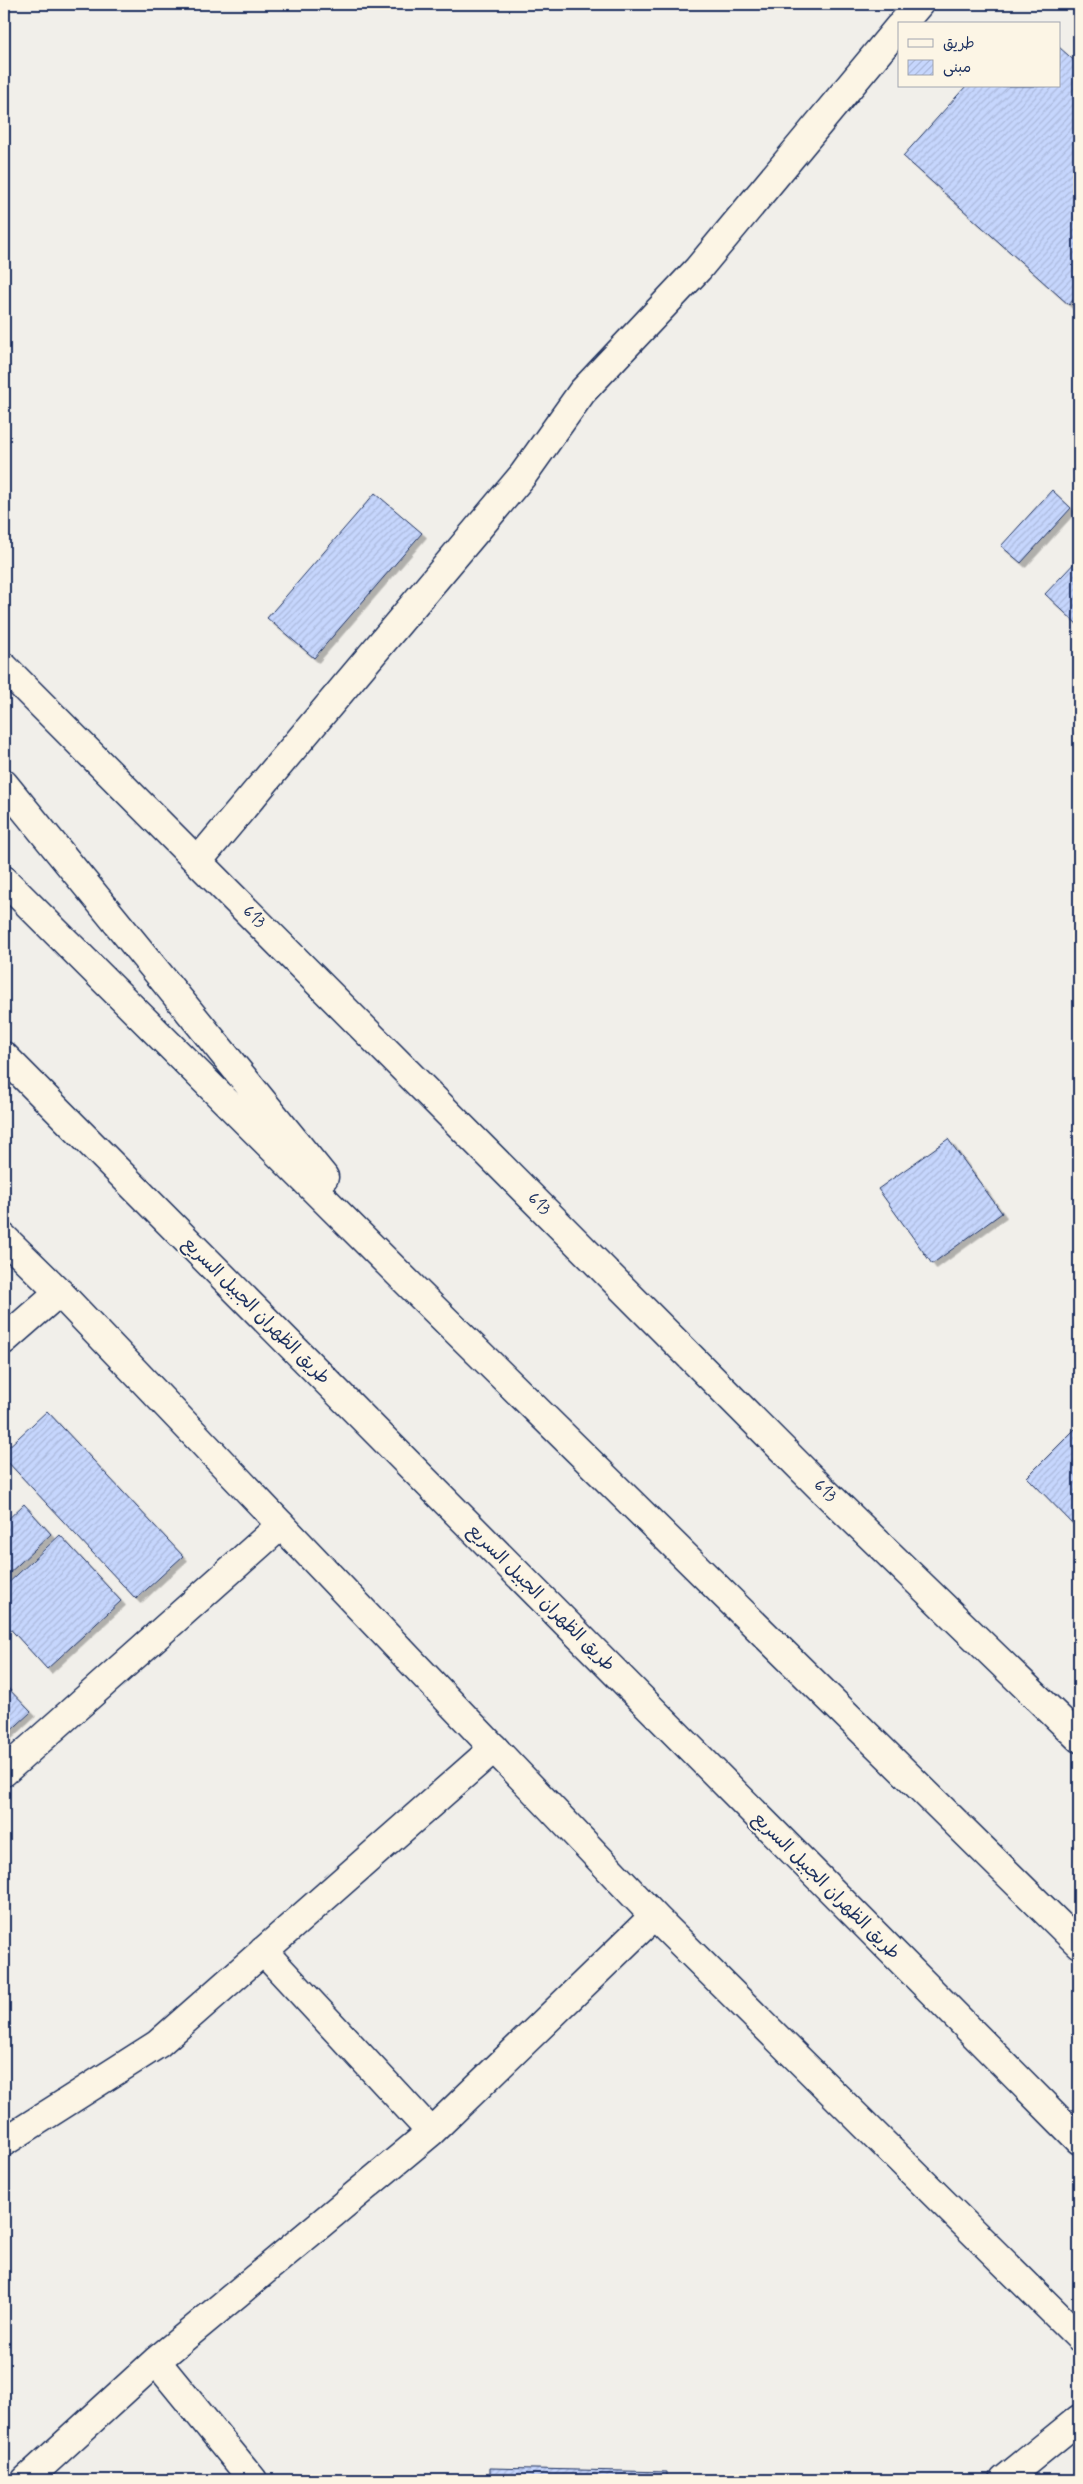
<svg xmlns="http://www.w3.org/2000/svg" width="1083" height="2484" viewBox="0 0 1083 2484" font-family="Mynerve,'Playpen Sans Arabic',sans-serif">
  <defs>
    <pattern id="building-hatch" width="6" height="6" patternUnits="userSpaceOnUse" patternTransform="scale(1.25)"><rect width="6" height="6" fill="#c6d6fd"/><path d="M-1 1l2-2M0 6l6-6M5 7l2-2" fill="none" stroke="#aab8db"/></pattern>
    <filter id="shadow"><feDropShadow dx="4.5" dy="4.5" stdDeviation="0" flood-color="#0004"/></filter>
  </defs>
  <rect width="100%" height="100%" fill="#f1efea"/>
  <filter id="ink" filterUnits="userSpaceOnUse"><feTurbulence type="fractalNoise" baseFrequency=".02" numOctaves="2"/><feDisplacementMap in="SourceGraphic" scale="10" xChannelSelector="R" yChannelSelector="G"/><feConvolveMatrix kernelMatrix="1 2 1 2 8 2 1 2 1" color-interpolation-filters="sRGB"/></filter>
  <g filter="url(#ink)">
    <!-- building -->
    <path fill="url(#building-hatch)" stroke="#1b2f5e" filter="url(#shadow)" d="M1059,47L1079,65V293L1069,305L903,156L966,86H1059Z
      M1052,490L1071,508L1021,563L1001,546Z
      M375,493L422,533L314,658L267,618Z
      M1079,558V626L1045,594Z
      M948,1139L1002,1213L932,1264L878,1189Z
      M47,1411L183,1556L136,1599L4,1458V1451Z
      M1079,1425V1530L1027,1477Z
      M24,1504L51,1534L4,1578V1523Z
      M60,1535L121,1601L47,1669L4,1622V1587Z
      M4,1684L31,1712L4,1737Z
      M490,2468L667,2472V2480H490Z"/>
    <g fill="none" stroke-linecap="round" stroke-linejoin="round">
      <!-- minor casing -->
      <g stroke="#1b2f5e" stroke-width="31">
        <path id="minor" d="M902,24L919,4
          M198,861L523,475L582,392L698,269L899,27
          M4,1340L59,1292
          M4,1772L281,1525
          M263,1951L431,2132
          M4,2142L158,2044L494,1748
          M156,2361L253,2480
          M26,2480L156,2361L431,2132L654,1916
          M1004,2480L1079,2419"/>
      </g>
      <!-- major casing -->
      <g stroke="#1b2f5e" stroke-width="31">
        <path id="major" d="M4,667L823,1490L1079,1738
          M4,1238L59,1292L654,1916L1079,2337"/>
      </g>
      <!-- highway casing -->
      <g stroke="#1b2f5e" stroke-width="31">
        <path id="highway" d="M4,784L324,1177
          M4,880L416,1291L1079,1944
          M4,1056L1079,2140"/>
      </g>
      <!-- minor -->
      <use href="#minor" stroke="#fcf5e5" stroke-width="28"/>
      <!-- major -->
      <use href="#major" stroke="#fcf5e5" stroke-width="28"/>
      <!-- highway -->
      <use href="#highway" stroke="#fcf5e5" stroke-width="28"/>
    </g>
  </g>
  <g text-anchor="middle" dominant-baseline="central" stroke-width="4" stroke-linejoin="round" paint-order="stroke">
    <!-- street labels -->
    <g font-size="18" fill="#1b2f5e" stroke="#fcf5e5">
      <text transform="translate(254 917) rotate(45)">613</text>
      <text transform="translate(539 1204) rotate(45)">613</text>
      <text transform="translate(256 1311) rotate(45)">طريق الظهران الجبيل السريع</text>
      <text transform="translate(825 1491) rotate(45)">613</text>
      <text transform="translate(541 1598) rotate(45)">طريق الظهران الجبيل السريع</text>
      <text transform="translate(826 1886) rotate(45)">طريق الظهران الجبيل السريع</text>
    </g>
  </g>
  <!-- margin -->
  <rect width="1083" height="2484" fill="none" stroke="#fcf5e5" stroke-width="20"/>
  <rect x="10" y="10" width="1063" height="2464" fill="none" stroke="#1b2f5e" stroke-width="2" filter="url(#ink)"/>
  <!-- legend -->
  <rect x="898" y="22" width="162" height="65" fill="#fcf5e5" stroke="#a2a6af"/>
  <rect x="908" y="39" width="25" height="8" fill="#fcf5e5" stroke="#a2a6af"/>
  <text x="943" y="48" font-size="15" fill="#1b2f5e">طريق</text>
  <rect x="908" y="60" width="25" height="15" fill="url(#building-hatch)" stroke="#a2a6af"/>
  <text x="943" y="72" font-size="15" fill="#1b2f5e">مبنى</text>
</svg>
